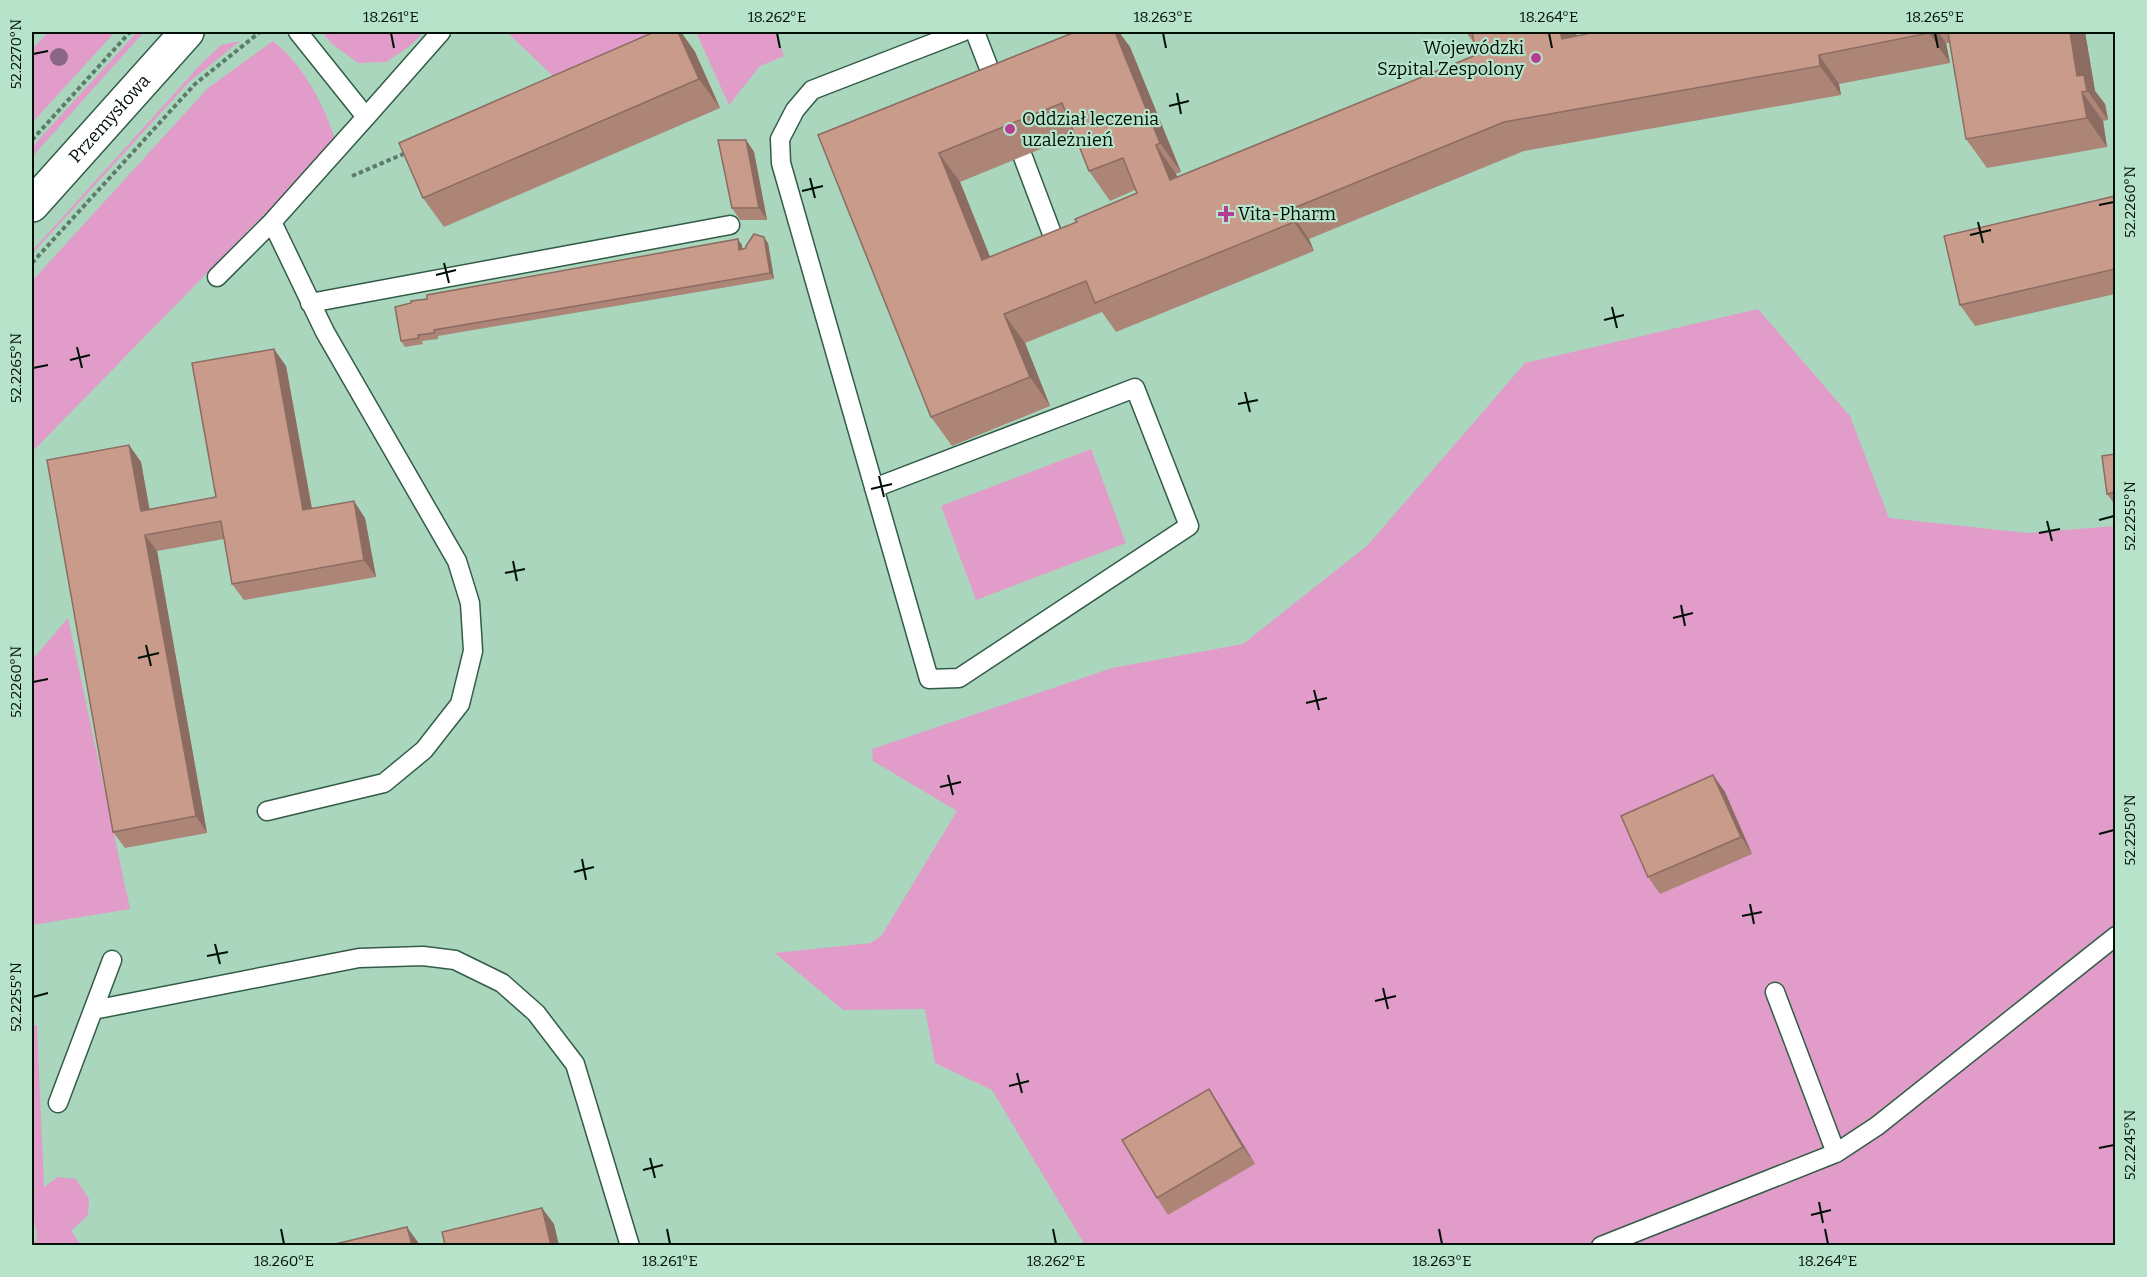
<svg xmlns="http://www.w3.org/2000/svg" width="2147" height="1277" viewBox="0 0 2147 1277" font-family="Bitter,serif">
  <rect width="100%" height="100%" fill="#a9d6bd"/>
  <!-- green -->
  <path fill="#e29cc9" d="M48,32H115L32,123V50Z
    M137,32H144L32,157V147Z
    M322,32H424L410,46L386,62L358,63L331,43Z
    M507,32H650L646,43L557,80Z
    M696,32H775L784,56L760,66L729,105Z
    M240,41L189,82L32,254V251L200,65L221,45Z
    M273,41C304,66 323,103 336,141L32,452V281L208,88Z
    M1758,309L1850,416L1889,518L2027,533L2115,526V1245H1085L992,1090L935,1063L925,1009L843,1010L775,953L871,943L882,935L957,811L873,761L872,749L1112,668L1243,644L1368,545L1525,363Z
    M1091,449L1126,543L976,600L941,506Z
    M68,618L130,909L32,925V660Z
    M37,1025L44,1187L58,1177L76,1179L89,1199L88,1215L71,1231L81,1245H34L37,1236L32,1208V1026Z"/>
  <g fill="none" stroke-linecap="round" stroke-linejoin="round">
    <!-- lane casing -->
    <g stroke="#325c47" stroke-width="21">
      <path id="lane" d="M298,32L366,117L441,32
        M975,32L997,89
        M1023,157L1054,239
        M217,277L272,222L366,117
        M310,303L730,225
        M874,488L1135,388L1189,526L959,678L929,679L781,163L780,139L795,110L812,90L962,32
        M267,811L384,783L424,750L460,704L473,651L470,603L457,561L325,332L272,222
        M1775,992L1836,1153
        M93,1010L359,958L423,956L455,960L502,983L536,1013L575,1064L630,1246
        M58,1103L112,960
        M1601,1246L1836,1153L1877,1126L2116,936"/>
    </g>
    <!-- primary casing -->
    <g stroke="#325c47" stroke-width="36">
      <g id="primary">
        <path id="s1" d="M32,205L187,32"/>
      </g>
    </g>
    <!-- path -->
    <path stroke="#5d7b6a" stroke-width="4" stroke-dasharray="4.5 3" stroke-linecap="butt" d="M32,140L130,32
      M352,176L408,152
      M32,263L195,84L260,32"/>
    <!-- lane -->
    <use href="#lane" stroke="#fff" stroke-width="18"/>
    <!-- primary -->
    <use href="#primary" stroke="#fff" stroke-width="33"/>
  </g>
  <!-- trees -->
  <circle fill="#896785" cx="59" cy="57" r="9"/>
  <!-- wall -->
  <path fill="#ac8577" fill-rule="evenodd" d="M654,32H681L695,52L720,108L444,227L423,198Z
    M1075,32H1119L1130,47L1181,172L1176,174L1177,177L1476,55L1474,43L1466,32H1576L1577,36L1585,35L1583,32H2085L2095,91L2105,104L2108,120L2103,121L2107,147L1987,168L1966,139L1950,43H1946L1950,63L1839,84L1841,95L1524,151L1309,239L1314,251L1116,332L1102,312L1025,343L1050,406L952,446L931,417L818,135ZM1075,135L1089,171L1110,201L1135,190L1137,193L1077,222L990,257L960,182Z
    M746,140L754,152L767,220H740L732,208Z
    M2115,196V294L1975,326L1960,305Z
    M768,243L774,279L438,336V339L422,341L423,344L405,347L401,341L395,307L742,245V249Z
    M286,366L312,508L365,518L376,577L244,600L232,584L224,539L157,551L207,833L125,848L113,832L129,445L141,462L149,509L216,497Z
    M2115,454V505L2107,494Z
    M1713,775L1725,792L1752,854L1660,894L1648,877Z
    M1220,1106L1255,1164L1168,1215L1157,1198Z"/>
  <!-- shaded-wall -->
  <path fill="#8c6c61" d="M678,32H681L695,52L720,108L699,79Z
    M1115,32H1119L1130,47L1181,172L1160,143Z
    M1560,32H1576L1582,68L1562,39Z
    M1929,32H1938L1946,43L1950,63L1929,33Z
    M2070,32H2085L2095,91L2105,104L2108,120L2077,76Z
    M1819,55L1839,84L1841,95L1820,66Z
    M2082,92L2103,121L2107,147L2087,118Z
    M746,140L754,152L767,220L759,208Z
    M1156,145L1176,174L1190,209L1170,180Z
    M939,153L960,182L1003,289L982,260Z
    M1289,210L1309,239L1314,251L1294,222Z
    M764,237L768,243L774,279L770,273Z
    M738,239L742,245L743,256L739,250Z
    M1004,314L1025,343L1050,406L1030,377Z
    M274,349L286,366L315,527L303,510Z
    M129,445L141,462L153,528L141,511Z
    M354,501L365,518L376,577L364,560Z
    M145,535L157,551L207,833L196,816Z
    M1713,775L1725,792L1752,854L1741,837Z
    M1209,1089L1220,1106L1255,1164L1243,1147Z
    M542,1208L554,1224L559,1245H551Z
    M407,1227L420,1245H412Z"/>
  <!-- building -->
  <path fill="#c89b8a" stroke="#8c6c61" stroke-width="1.5" fill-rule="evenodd" d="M654,32H678L699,79L423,198L399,143Z
    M1075,32H1115L1160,143L1156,145L1170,180L1476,55L1472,32H1560L1562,39L1587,34V32H1929V33L1819,55L1820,66L1504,122L1289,210L1294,222L1095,303L1086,281L1004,314L1030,377L931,417L818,135ZM1062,103L1089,171L1123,158L1137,193L1075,219L1077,222L982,260L939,153Z
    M1948,32H2070L2077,76L2084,75L2087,91L2082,92L2087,118L1966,139Z
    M718,140H746L759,208H732Z
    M2115,196V269L1960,305L1944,236Z
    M754,234L764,237L770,273L434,330V333L418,335L419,338L401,341L395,307L411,303V301L427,299V295L738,239L739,250L746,248V246Z
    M274,349L303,510L354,501L364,560L232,584L221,521L145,535L196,816L113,832L47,460L129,445L141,511L216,497L192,363Z
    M2115,454V492L2107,494L2102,456Z
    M1713,775L1741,837L1648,877L1621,816Z
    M1209,1089L1243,1147L1157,1198L1122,1140Z
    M542,1208L551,1245H445L442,1232Z
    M407,1227L412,1245H331Z"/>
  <!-- ticks -->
  <path fill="none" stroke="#021008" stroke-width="2" d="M391,33L394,48M777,33L780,48M1163,33L1166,48M1549,33L1552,48M1935,33L1938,48M33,54L48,51M1177,93L1181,114M1169,106L1189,101M810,178L815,198M802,191L823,186M2099,205L2114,202M1978,222L1983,243M1970,235L1991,230M444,263L449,283M436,275L456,270M1612,307L1617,328M1604,320L1624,315M77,347L82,368M70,360L90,355M33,368L48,365M1245,392L1250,412M1238,404L1258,400M879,476L884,497M871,489L892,484M2099,520L2114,516M2047,521L2052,541M2039,533L2060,529M513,561L517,581M505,573L525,569M1681,605L1685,626M1673,618L1693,613M146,645L151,666M138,658L159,653M33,682L48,679M1314,690L1319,710M1306,703L1327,698M948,775L953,795M940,787L961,782M2099,834L2114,830M582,859L586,880M574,872L594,867M1750,904L1754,924M1742,916L1762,912M215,944L220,964M207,956L228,952M1383,988L1388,1009M33,997L48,993M1375,1001L1396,996M1017,1073L1022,1093M1009,1086L1029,1081M2099,1148L2114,1145M650,1158L655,1178M643,1170L663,1165M1819,1202L1823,1223M1811,1215L1831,1210M281,1229L284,1244M667,1229L670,1244M1053,1229L1056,1244M1439,1229L1442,1244M1825,1229L1828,1244"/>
  <!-- markers -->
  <g fill="#b53e94" stroke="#b6e3ca" stroke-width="2">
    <circle cx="1536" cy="58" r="6"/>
    <circle cx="1010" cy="129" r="6"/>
    <path d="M1223 205h6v6h6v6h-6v6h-6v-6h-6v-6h6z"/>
  </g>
  <g text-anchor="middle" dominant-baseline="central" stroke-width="4.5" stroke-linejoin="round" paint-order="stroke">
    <!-- poi labels -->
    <g font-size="18" fill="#021008" stroke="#b6e3ca" text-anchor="start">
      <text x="1524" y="48" text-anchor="end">Wojewódzki<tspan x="1524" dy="21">Szpital Zespolony</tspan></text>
      <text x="1022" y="119">Oddział leczenia<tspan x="1022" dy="21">uzależnień</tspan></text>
      <text x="1238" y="214">Vita-Pharm</text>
    </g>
    <!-- street labels -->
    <g font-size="18" fill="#021008" stroke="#b6e3ca">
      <text stroke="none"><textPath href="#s1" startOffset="116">Przemysłowa</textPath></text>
    </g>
  </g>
  <!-- border -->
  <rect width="2147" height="1277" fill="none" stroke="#b6e3ca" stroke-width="66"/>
  <rect x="33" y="33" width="2081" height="1211" fill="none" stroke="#021008" stroke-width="2"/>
  <g font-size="15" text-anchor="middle" fill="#021008">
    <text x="391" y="22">18.261°E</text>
    <text x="777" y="22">18.262°E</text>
    <text x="1163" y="22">18.263°E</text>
    <text x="1549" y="22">18.264°E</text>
    <text x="1935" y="22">18.265°E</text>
    <text transform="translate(16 54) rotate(-90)" y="5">52.2270°N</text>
    <text transform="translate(2130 202) rotate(-90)" y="5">52.2260°N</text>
    <text transform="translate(16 368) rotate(-90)" y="5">52.2265°N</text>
    <text transform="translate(2130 516) rotate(-90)" y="5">52.2255°N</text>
    <text transform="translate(16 682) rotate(-90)" y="5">52.2260°N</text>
    <text transform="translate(2130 830) rotate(-90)" y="5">52.2250°N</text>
    <text transform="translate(16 997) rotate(-90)" y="5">52.2255°N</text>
    <text transform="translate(2130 1145) rotate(-90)" y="5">52.2245°N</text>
    <text x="284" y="1266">18.260°E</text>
    <text x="670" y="1266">18.261°E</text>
    <text x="1056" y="1266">18.262°E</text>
    <text x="1442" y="1266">18.263°E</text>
    <text x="1828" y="1266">18.264°E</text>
  </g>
</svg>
